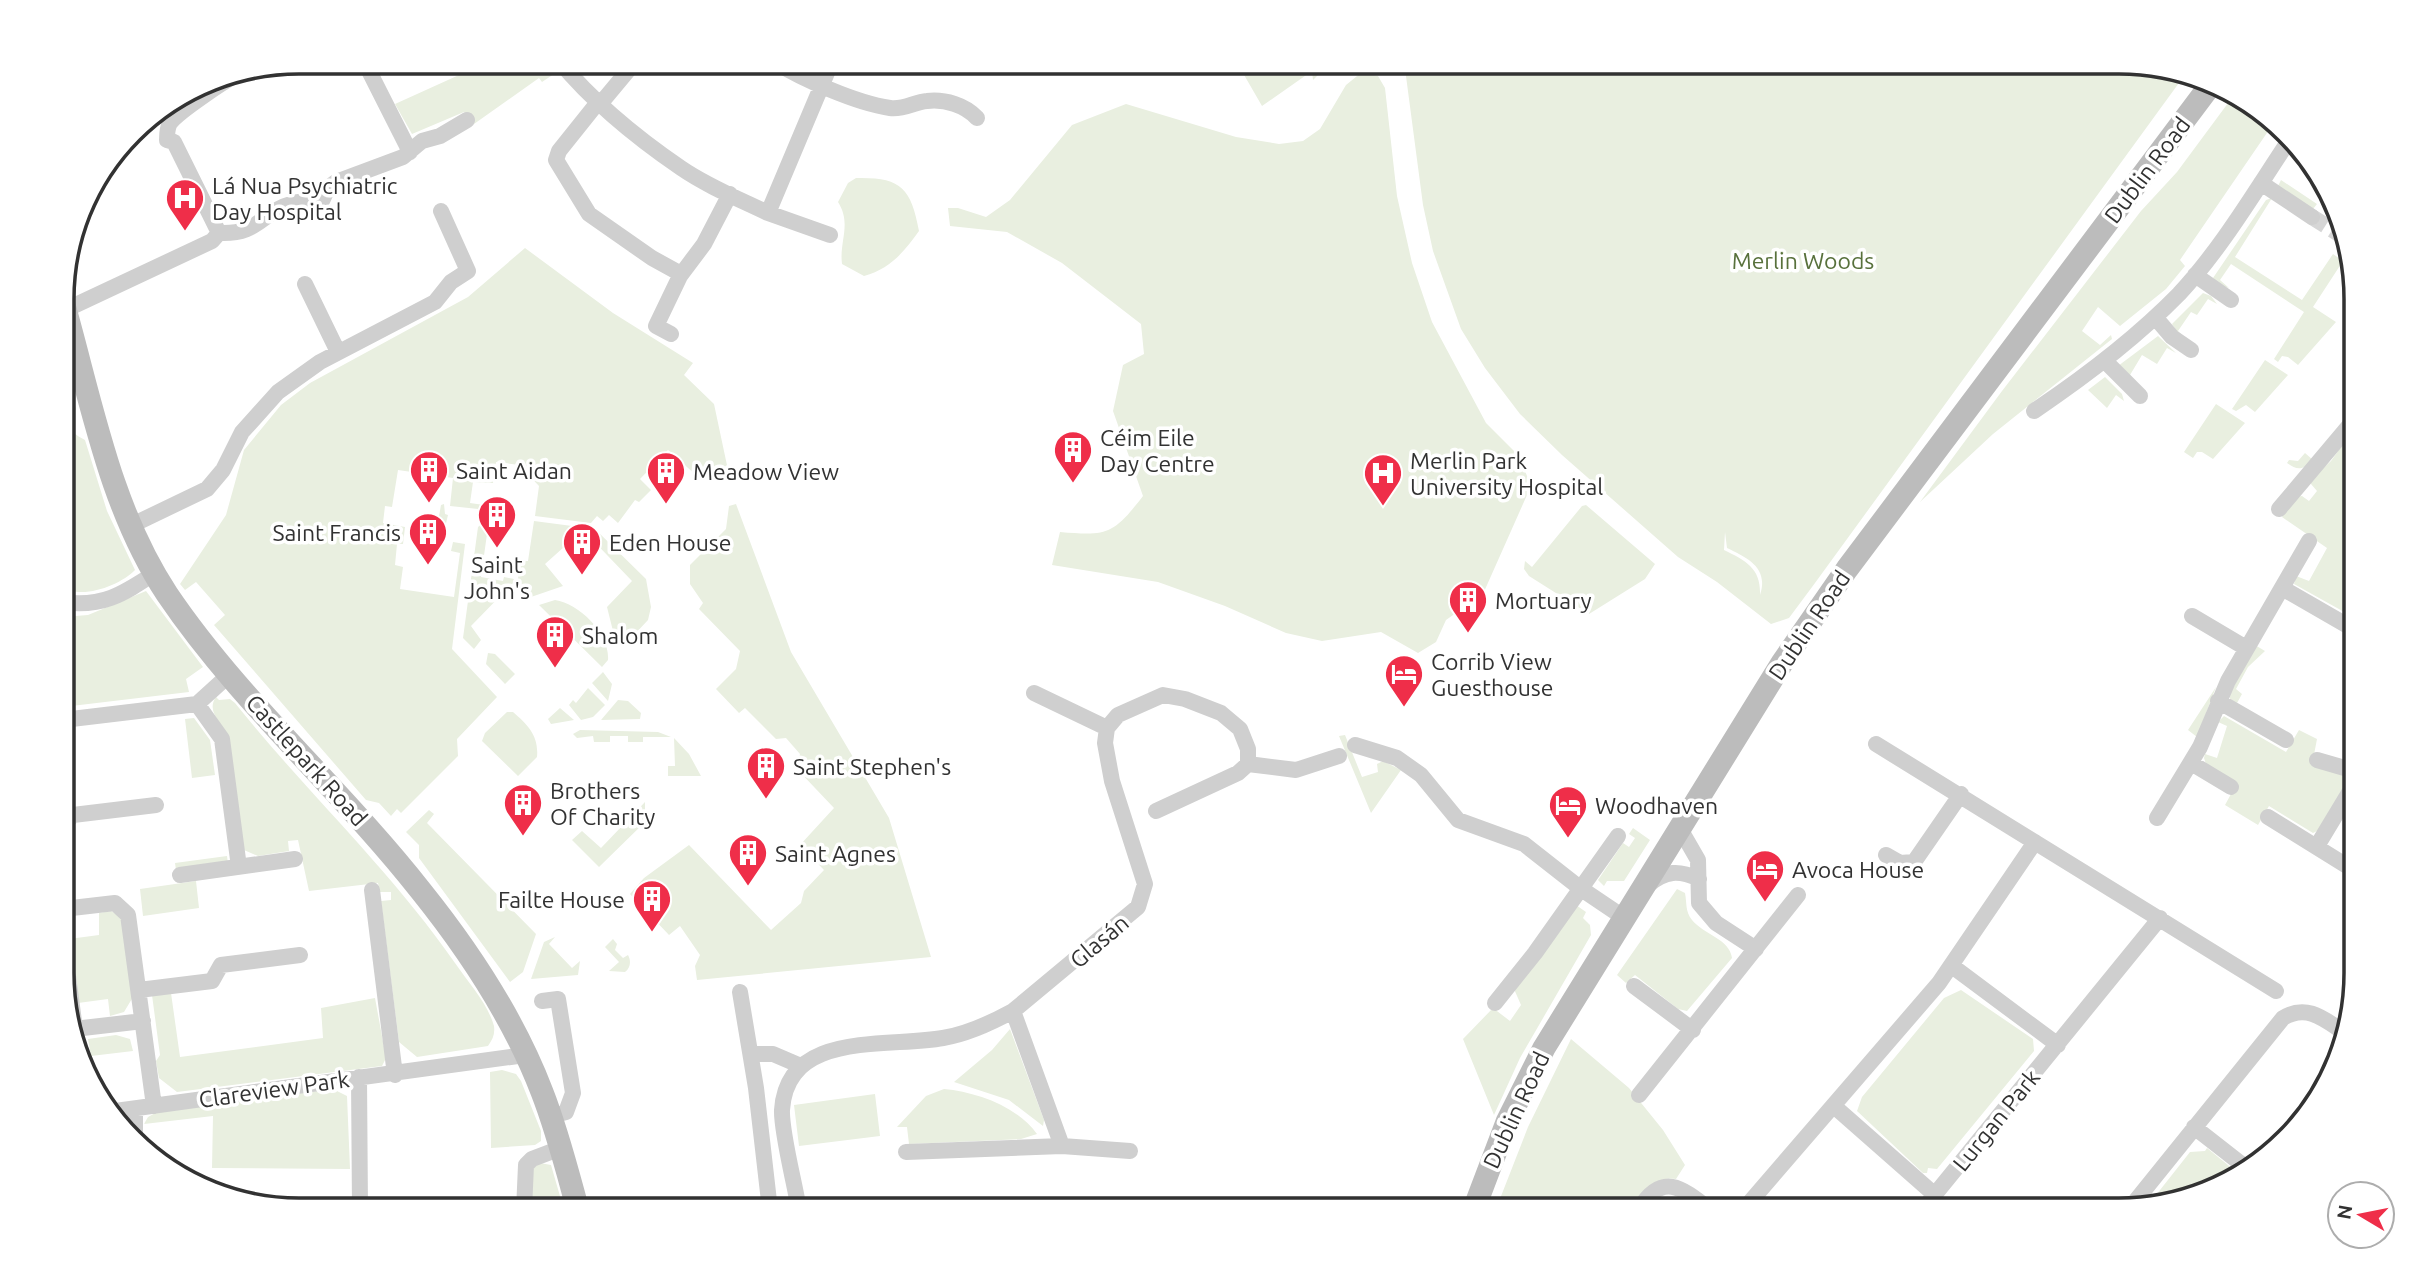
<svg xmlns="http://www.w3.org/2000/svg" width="2417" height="1271" viewBox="0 0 2417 1271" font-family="Ubuntu,sans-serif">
  <rect width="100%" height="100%" fill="#fff"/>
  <!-- green -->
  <path fill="#e9efe0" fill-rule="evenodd" d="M453,61H548L554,74L542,82L539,78L474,124L464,112L412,134L395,104L459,75Z
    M1236,61H1332L1313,80L1312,71L1262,106Z
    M1404,61H2119L2184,76L1815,583L1789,618L1771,624L1717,582L1678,557L1562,455L1520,414L1485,368L1461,329L1433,251L1423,205ZM1725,532L1727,548C1748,558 1769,568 1760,595C1761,569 1747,561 1724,550Z
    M1362,72L1378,76L1385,88L1397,196L1412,263L1432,322L1486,423L1519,456L1531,486L1483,594L1446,620L1436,642L1418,653L1381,632L1322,641L1286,633L1225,606L1158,582L1052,565L1060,532C1107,536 1113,535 1143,496L1113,411L1123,365L1144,354L1141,324L1062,263L1007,232L950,226L948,208H958L986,217L1010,200L1072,125L1126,104L1236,137L1279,144L1303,141L1320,129L1346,85Z
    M2234,95L2271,127L2180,260L2185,266L2166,289L2120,326L2098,307L2082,331L2100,345L2111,335L2112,339L1993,434L1920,502L2002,391L2141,211L2177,172Z
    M856,178C900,177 911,187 919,231C904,252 890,269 864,276L842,264C839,241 852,224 838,202L848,183Z
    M2281,180L2317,204L2313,209L2278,186Z
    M2272,198L2235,257L2302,300L2333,254L2343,261L2313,307L2336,322L2298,365L2288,357L2282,356L2278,362L2274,359L2304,312L2231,264L2220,280L2229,288L2219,285L2213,278L2266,200Z
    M525,248L613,313L693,363L684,375L714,404L728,470L697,476L668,450L640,479L651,490L639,502L635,500L618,523L609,515L603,521L597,516L591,523L535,516L539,486L519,465L496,462L493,483L473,482L470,503L498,507L497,511L450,506L453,478L398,470L392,507L385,506L383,523L405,527L403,544H397L395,565L403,567L400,589L454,597L460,553L451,551L453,542L465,544L452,649L497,697L457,739L458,756L401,813L397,809L391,816L379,803L366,800L214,625L225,615L196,582L185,590L180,584L226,515L244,450L281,405L310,383L468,297Z
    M2203,293L2211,296L2217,304L2208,299L2197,315L2191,312L2178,331L2185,338L2179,335L2172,324Z
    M2158,336L2176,353L2167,348L2157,364L2142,355L2130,375L2137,382L2131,380L2118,366Z
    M62,358L76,409C66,425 68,431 85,440L107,511L135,570C121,585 80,601 62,586Z
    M2265,360L2288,375L2255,412L2246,405L2236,411L2232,409Z
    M2105,377L2122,394L2124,401L2116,395L2107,408L2088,390Z
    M2216,404L2245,423L2213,459L2202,452H2197L2193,458L2184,452Z
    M2354,429L2355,618L2294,584L2296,576L2309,581L2327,548L2282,517L2296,497L2302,496L2309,501L2317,491L2311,484V479L2331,461Z
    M2305,453L2313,460C2303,470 2298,471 2287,463L2289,460L2298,461Z
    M444,504L445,514L448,515L443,536L436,533L441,505Z
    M736,504L791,652L889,818L931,957L697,980L695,966L700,955L680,926L669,935L651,916L658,908L647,898L640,905L630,894L644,878L689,845L771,930L801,903L804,891L824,870L800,845L834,808L796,768L800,754L786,738L776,739L745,708L739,713L716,689L736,669L740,651L699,609L703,603L690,584V565L726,529L729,506Z
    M1586,505L1655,564L1645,579L1589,614L1529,576L1524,569L1525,561L1532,567L1582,506Z
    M510,519L507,537L487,534L481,577L503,581L504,577L514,579V582L471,626L481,640L474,649L463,638L478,527L485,521L502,523Z
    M534,521L595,529L646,579L651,607L648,620L634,635L622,637L613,631L607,607L632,581L583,530L545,564L563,586L531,597L517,584L521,561H528Z
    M146,591L203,667L186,679L189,692L63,707V617L88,615Z
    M555,600C580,604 610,634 608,660L602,667L539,605Z
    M2255,645L2265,651L2248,667L2236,689L2242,694L2237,703L2230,699V694Z
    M488,653L495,654L515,674L505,684L486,664Z
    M603,672L612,684L608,701L592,683Z
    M2216,687L2197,737L2188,730Z
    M588,688L605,705L593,717L581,720L569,705L573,700L576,703Z
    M216,697L219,700L230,699L235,703C306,792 390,869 455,963C468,982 488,1004 494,1026C495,1034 493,1039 488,1046L417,1057L399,1042L381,901L391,900V892H380L378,883L309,891L298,840L288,841L289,851L258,856L244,850L228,739C224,723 205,713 216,697Z
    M618,700L628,701L641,713L640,719L601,720Z
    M560,708L574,720L551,724L548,719Z
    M507,712H513C528,725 539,736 537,757L518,776L482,741L485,733Z
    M2224,716L2286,752L2299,730L2317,739L2312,765L2346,775L2348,781L2319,830L2313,833L2269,806L2258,825L2225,805L2237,783L2206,764L2204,758L2205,754L2217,758L2227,726L2218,722Z
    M194,718L210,740L215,775L192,778L185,719Z
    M580,730L658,732L671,737H643V742H628V736H610V742H594L593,736L577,738L573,734Z
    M1345,735L1362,777L1378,772L1377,764L1383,761L1401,770L1371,813L1339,736Z
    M674,738L689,754L701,776H668V766H675Z
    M645,802V822L599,867L572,840L582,831L601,848Z
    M429,810L434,814L427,823L536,934L523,972L510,982L419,858V845L406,832Z
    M1633,828L1650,840L1624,881H1607L1604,886L1598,880L1623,843L1629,847L1635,838L1629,834Z
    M227,856L228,864L176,870L175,863Z
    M196,881L199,908L143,916L140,889Z
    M1677,889L1685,893C1687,903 1685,911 1692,920C1703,934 1730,939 1732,958L1687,1011L1678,1009L1635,975L1626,983L1617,975Z
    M1576,905L1586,912L1583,918L1590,925L1591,935L1520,1058L1494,1115L1463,1039L1493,1008L1510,1021L1521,1005L1514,989Z
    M111,911L122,918L133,997L124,1012L110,1016L108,999L78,1003L69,939L99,935V913Z
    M555,937L549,944L572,968L580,961L578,975L531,979L544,942Z
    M613,939L617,944L615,950L623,958L628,955C631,960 631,968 625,972L609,971L619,962L605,947Z
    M1961,990L2033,1039L2034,1051L1937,1169L1928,1168L1927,1173H1923L1857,1111L1862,1097L1944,998Z
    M171,993L180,1057L323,1038L321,1008L375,998L386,1058L382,1066L177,1092L159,1078L156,1061L160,1055L152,995Z
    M1010,1029L1044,1120L1043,1126L1009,1100L954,1082L992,1050Z
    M116,1035L130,1039L133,1051L91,1056L88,1039Z
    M1571,1039L1629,1088L1663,1130L1685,1165L1676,1179C1655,1175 1641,1194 1631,1209H1496L1528,1127Z
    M502,1070L516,1074L521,1081L541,1131V1141L535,1145L491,1148L490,1072Z
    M333,1089L347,1096L350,1169L212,1168L213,1116L144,1124L148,1117L157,1112Z
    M944,1089C976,1092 1017,1106 1037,1134L1021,1139L909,1144L907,1127H897L926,1096Z
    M875,1094L880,1136L799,1146L794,1105Z
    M2207,1148L2239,1174L2149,1204L2190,1152L2205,1151Z
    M540,1163L551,1165L564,1210H530L531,1169Z"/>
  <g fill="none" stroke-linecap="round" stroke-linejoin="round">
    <!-- street-tunnel -->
    <path stroke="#d6d6d6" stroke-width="16" stroke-dasharray="16 8" stroke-linecap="butt" d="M2312,217L2342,236"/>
    <!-- street -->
    <path stroke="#cfcfcf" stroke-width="16" d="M364,61L410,152
      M559,61C593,102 637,138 681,168C707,186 739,199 768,213L832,61
      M773,61C802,79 856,103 890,108C904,110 914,102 927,101C945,99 965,105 977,118
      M599,101L559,151L556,160L589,214L652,258L681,274
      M601,103L636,61
      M2261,183L2312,217
      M768,213L830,235
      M219,233C260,235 260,212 294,203C303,200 312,203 322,201L328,188L336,182L403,157L422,141L440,136L467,120
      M219,233L174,142L167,140C167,134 167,128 170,123C178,112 227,79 240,73
      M2195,275L2231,300
      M305,284L338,352
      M65,310L212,241L219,233
      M2155,317L2172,337L2191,350
      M671,334L656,326L680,276L704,244L730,194
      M2105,361L2140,396
      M2034,411C2086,376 2135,339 2179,294C2221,249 2254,193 2288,142
      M2279,509L2354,420
      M130,526L207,489L223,470L242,432L278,392L320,362L435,302L451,282L468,271L441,211
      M2282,588L2355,630
      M62,602C102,608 123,594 155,573
      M2192,616L2246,648
      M1034,693L1107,728
      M2218,701L2286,740
      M197,704L222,739L239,867
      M63,720L197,704L230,674
      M1876,744L2276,991
      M1355,745L1397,758L1421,775L1458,820L1524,844L1580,888L1623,917
      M2317,760L2355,771
      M2191,763L2231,787
      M1248,764L1296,770L1339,756
      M2268,817L2355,871
      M2157,818L2200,747L2228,681L2309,541
      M63,825L73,815L156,805
      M1679,827L1698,860L1699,903L1716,923L1756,949
      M2317,846L2355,783
      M1886,855L1900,863L1914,862L1961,794
      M180,875L295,859
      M1648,885C1666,870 1679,870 1699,879
      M372,890L395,1075
      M63,909L115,903L128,915L154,1106
      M63,938L75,1029
      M1952,966L2058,1045
      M1634,986L1693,1030
      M139,990L212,981L221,965L300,955
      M740,992L756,1088L770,1210
      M542,1001L558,999L573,1093L566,1112L551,1116
      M1495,1003L1535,953L1618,836
      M1013,1011L1062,1146
      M74,1029L143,1021
      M751,1054H773L801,1066
      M359,1077L360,1210
      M1639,1095L1798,895
      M1835,1107L1935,1195
      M135,1109V1137
      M108,1112L525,1055
      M2194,1127L2249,1170
      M906,1152L1062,1146L1130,1151
      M675,1209V1210
      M1639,1209C1662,1172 1681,1187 1709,1209
      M1744,1209L1939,983L2035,842
      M1923,1209L2160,918
      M2129,1209L2283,1018C2306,1004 2323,1018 2342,1031
      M524,1210L526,1165L532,1159L561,1148
      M799,1210C795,1184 781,1132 782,1110C787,1030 887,1048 943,1038C968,1034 991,1023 1013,1011L1138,907L1145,884L1112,781L1105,743L1107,728L1118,715L1163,695L1185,699L1221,713L1240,729L1248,749V764L1238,773L1156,811"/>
    <!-- secondary -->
    <path stroke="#bcbcbc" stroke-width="23" d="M62,298C91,399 109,506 167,594C240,702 341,789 421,891C470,952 514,1019 542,1092C557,1130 567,1170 578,1210
      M1474,1209L1507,1122L1544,1048L1782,663L1847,569L2212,83"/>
  </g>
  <!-- icons -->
  <defs>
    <g id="hospital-pin" transform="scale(2.0125)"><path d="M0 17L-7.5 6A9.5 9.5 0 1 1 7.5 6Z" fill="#ef2e49" stroke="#fff"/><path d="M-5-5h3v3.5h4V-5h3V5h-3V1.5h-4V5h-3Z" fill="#fff"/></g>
    <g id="building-pin" transform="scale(2.0125)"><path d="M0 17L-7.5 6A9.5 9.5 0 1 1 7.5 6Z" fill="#ef2e49" stroke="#fff"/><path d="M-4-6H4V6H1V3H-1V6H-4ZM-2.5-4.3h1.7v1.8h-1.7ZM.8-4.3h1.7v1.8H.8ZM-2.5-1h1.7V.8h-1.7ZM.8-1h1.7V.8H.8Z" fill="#fff"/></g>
    <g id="hotel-pin" transform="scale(2.0125)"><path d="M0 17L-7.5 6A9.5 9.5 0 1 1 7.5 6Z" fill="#ef2e49" stroke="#fff"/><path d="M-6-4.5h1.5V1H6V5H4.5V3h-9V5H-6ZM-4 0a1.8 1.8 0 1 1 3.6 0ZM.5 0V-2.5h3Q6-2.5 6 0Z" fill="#fff"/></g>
  </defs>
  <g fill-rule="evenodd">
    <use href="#hospital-pin" x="185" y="198"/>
    <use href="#building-pin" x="1073" y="450"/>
    <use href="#building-pin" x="429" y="470"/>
    <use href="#building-pin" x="666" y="471"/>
    <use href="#hospital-pin" x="1383" y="473"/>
    <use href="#building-pin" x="497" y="515"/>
    <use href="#building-pin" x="428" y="532"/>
    <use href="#building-pin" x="582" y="542"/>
    <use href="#building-pin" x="1468" y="600"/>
    <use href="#building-pin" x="555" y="635"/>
    <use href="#hotel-pin" x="1404" y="674"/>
    <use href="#building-pin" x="766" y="766"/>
    <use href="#building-pin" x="523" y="803"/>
    <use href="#hotel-pin" x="1568" y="805"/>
    <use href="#building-pin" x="748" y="853"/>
    <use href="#hotel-pin" x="1765" y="869"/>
    <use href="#building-pin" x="652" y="899"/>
  </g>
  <g text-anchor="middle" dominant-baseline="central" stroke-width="7" stroke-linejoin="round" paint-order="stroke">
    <!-- street labels -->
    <g font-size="23" fill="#323232" stroke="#fff">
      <text transform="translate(2147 170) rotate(-53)">Dublin Road</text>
      <text transform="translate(1809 625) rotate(-56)">Dublin Road</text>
      <text transform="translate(307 760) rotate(48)">Castlepark Road</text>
      <text transform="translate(1099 941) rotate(-40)">Glasán</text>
      <text transform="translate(274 1089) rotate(-8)">Clareview Park</text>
      <text transform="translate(1516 1110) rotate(-65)">Dublin Road</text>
      <text transform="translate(1996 1120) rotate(-51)">Lurgan Park</text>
    </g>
    <!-- poi labels -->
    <g font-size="23" fill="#323232" stroke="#fff" text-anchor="start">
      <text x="212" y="185">Lá Nua Psychiatric<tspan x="212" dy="26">Day Hospital</tspan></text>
      <text x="1100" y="437">Céim Eile<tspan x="1100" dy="26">Day Centre</tspan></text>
      <text x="1410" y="460">Merlin Park<tspan x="1410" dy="26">University Hospital</tspan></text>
      <text x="456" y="470">Saint Aidan</text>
      <text x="693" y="471">Meadow View</text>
      <text x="401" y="532" text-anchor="end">Saint Francis</text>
      <text x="609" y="542">Eden House</text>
      <text x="497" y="564" text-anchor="middle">Saint<tspan x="497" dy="26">John's</tspan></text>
      <text x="1495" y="600">Mortuary</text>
      <text x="582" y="635">Shalom</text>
      <text x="1431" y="661">Corrib View<tspan x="1431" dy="26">Guesthouse</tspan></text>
      <text x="793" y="766">Saint Stephen's</text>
      <text x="550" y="790">Brothers<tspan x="550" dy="26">Of Charity</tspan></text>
      <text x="1595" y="805">Woodhaven</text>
      <text x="775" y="853">Saint Agnes</text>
      <text x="1792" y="869">Avoca House</text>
      <text x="625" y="899" text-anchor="end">Failte House</text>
    </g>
    <!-- park labels -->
    <g font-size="23" fill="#58713c" stroke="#fff">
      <text x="1803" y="260">Merlin Woods</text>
    </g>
  </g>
  <!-- crop -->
  <path d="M0 0H2417V1271H0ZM299 74H2119A225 225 0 0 1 2344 299V973A225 225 0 0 1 2119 1198H299A225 225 0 0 1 74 973V299A225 225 0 0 1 299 74Z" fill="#fff" fill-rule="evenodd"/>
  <path fill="none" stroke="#323232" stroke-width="3.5" d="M299 74H2119A225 225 0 0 1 2344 299V973A225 225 0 0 1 2119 1198H299A225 225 0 0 1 74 973V299A225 225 0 0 1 299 74Z"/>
  <!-- north arrow -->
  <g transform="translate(2361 1215) rotate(280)"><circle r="33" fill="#ffffff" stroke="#adadad" stroke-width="2"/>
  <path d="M0-5L12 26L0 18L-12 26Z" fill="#ef2e49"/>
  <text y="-10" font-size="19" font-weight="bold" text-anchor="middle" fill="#323232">N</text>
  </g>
</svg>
